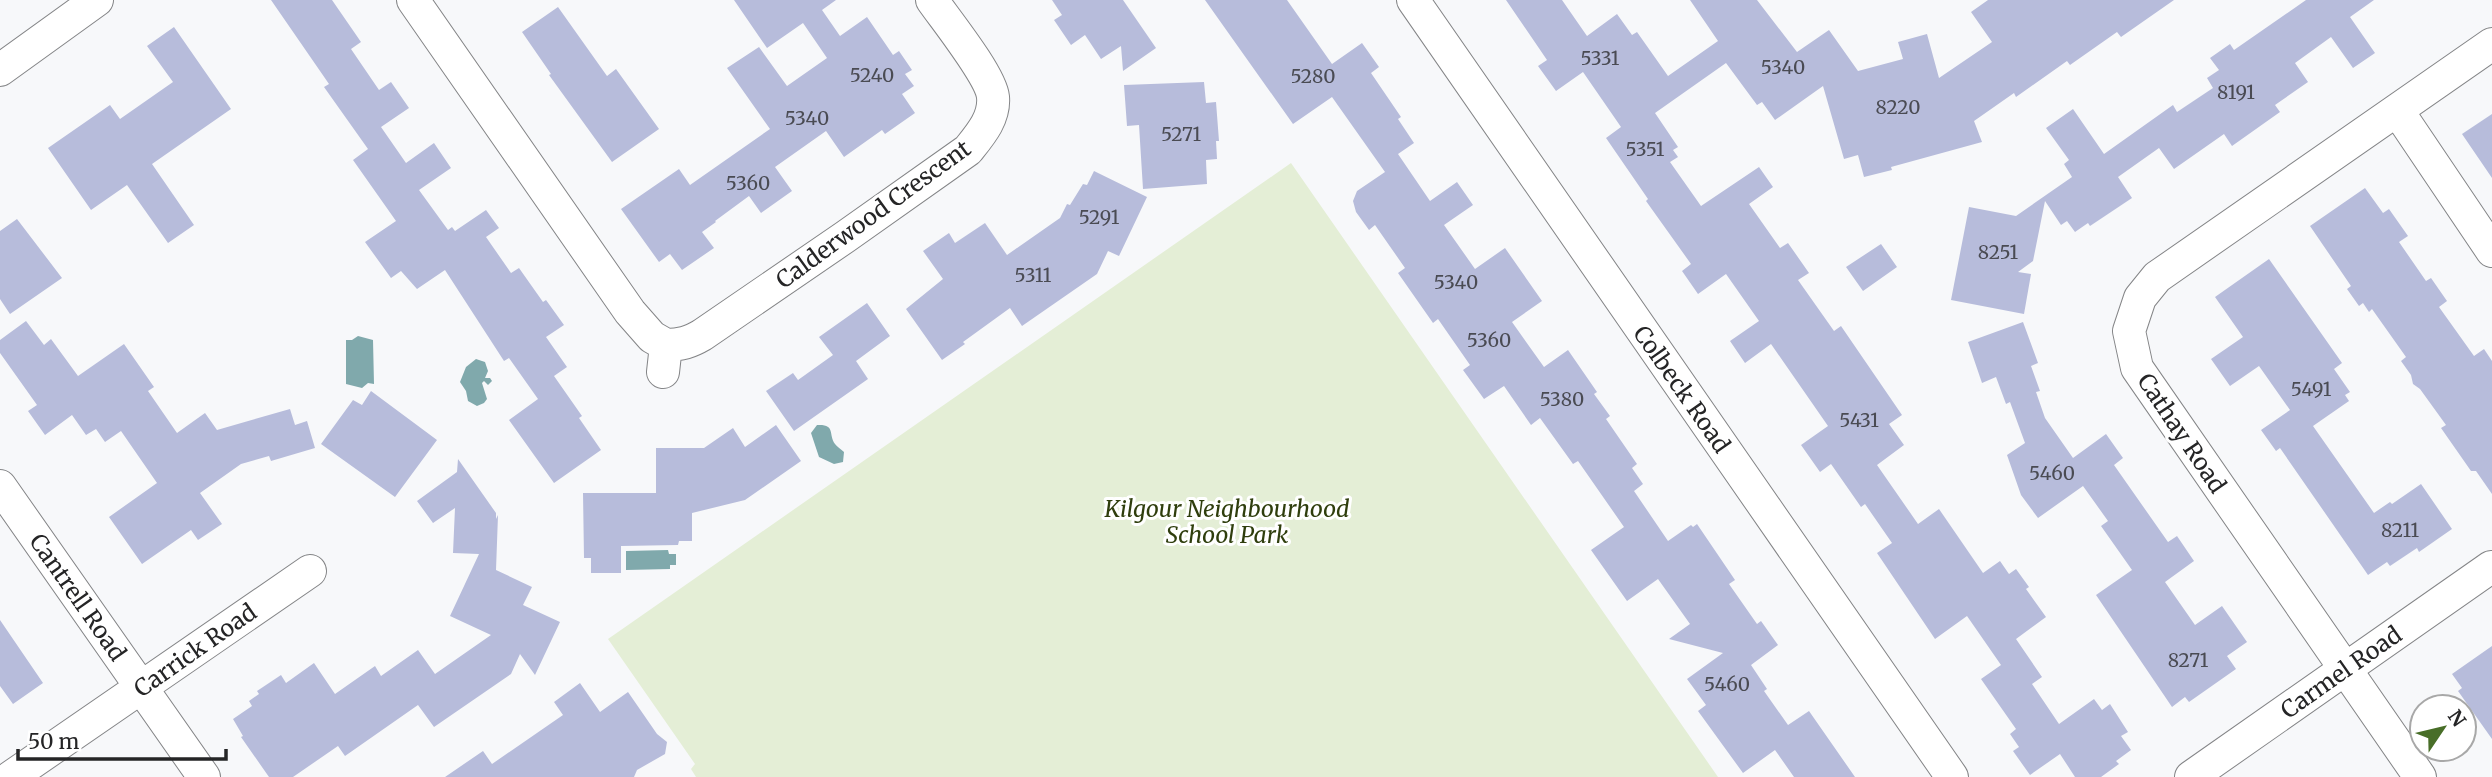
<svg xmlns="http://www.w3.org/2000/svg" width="2492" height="777" viewBox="0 0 2492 777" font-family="Merriweather,serif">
  <rect width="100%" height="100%" fill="#f7f8fa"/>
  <!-- green -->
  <path fill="#e4eed6" d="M1291,163L1718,777H696L691,769L695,764L608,639Z"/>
  <!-- water -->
  <path fill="#80a9ac" d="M358,336L373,340L374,384L368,383L362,388L346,384V340H352Z
    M476,359L485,362L488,371L485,378H490L492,381L488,385L484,381L482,383L487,399L484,403L477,406L468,401L466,391L460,382L466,367Z
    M817,425C836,424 828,434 835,444C837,447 841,449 844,452L843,462L834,464L819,457L811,433Z
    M668,550L669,554H676V565H670V569L626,570V551Z"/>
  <!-- building -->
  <path fill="#b7bcdb" d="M271,0H332L361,42L351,49L379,90L391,82L409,108L381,127L406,163L434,143L451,168L419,190L448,230L452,227L455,231L486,210L499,228L486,237L511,273L519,268L543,302L546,300L564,325L546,337L567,367L554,376L582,416L579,418L601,450L554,483L509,420L538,399L509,358L504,361L445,270L417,289L401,271L391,278L365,242L396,221L353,160L368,149L324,87L329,84Z
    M734,0H836L822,10L840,36L867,17L893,55L899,51L912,70L905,74L914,86L902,94L915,113L885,134L882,130L844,157L826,131L775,167L792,191L761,213L749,196L715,221L716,222L702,232L714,248L682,270L670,254L659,262L621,209L679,169L690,185L770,129L727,68L759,47L787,86L827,58L803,23L767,48Z
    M1052,0H1123L1156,48L1123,71L1121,46L1101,59L1085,35L1071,45L1054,20L1062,15Z
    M1205,0H1287L1332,64L1362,43L1379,67L1371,73L1401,117L1398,119L1414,143L1398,154L1430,201L1457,182L1473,205L1444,225L1475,269L1505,248L1542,301L1512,322L1544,367L1568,350L1597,392L1594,394L1610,416L1606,419L1637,464L1632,468L1643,484L1634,491L1668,541L1691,525L1693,527L1697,524L1735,580L1729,584L1757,624L1761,621L1778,645L1751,665L1767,689L1764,691L1788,725L1809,711L1855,777H1794L1775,750L1743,773L1698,711L1706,705L1687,679L1723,653L1669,639L1690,624L1658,579L1627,601L1591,550L1624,527L1578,461L1573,464L1540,418L1531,425L1504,386L1484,399L1463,370L1470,365L1438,319L1433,323L1398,273L1405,268L1375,225L1369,230L1356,212L1353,201L1357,191L1385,172L1332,97L1293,124Z
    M1506,0H1562L1587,36L1617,14L1632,35L1637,32L1668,76L1718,41L1690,0H1757L1797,52L1829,30L1858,71L1903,59L1898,42L1927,34L1939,78L1992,42L1971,12L1988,0H2174L2121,37L2117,32L2070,65L2067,61L2016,97L2014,93L1974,121L1982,142L1891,167L1892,170L1864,177L1858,155L1844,159L1823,86L1775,120L1762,102L1757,105L1726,63L1655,113L1678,147L1673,150L1678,157L1670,162L1701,206L1759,167L1773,187L1749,204L1780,248L1788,243L1809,273L1798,280L1834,331L1841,326L1902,415L1889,424L1904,445L1877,465L1918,524L1939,509L1983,573L2000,561L2009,574L2016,569L2029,587L2026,589L2046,617L2016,639L2042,677L2032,684L2059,724L2094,699L2102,710L2110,704L2128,732L2121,736L2131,750L2116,761L2119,764L2101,777H2075L2060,754L2030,775L2013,751L2019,747L2010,734L2016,729L1981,679L2001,665L1967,616L1935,639L1877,553L1892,543L1865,504L1861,507L1831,464L1820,472L1801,445L1828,426L1771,344L1745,363L1730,341L1759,321L1726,274L1698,294L1682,271L1691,264L1646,201L1648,199L1606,138L1621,127L1583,72L1556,91L1538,66L1547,60Z
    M2306,0H2374L2350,17L2375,53L2353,68L2331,37L2295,63L2308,82L2275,105L2280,112L2232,146L2224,134L2174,169L2159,148L2118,177L2132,198L2090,226L2088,223L2075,232L2067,221L2061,225L2045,201L2033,261L2018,272L2031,274L2024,314L1951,300L1969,207L2016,216L2072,177L2064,164L2069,160L2046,128L2073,109L2104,154L2173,105L2177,112L2213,88L2207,78L2219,70L2210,58L2230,44L2234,50Z
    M558,7L607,76L616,69L659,129L612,162L549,75L551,74L522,32Z
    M174,27L231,109L152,164L194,225L168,243L127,185L91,210L48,148L110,105L120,119L173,82L147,46Z
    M1204,82L1206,103L1216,102L1219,141H1216L1217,159L1206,160L1207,184L1143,189L1139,125L1127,126L1124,85Z
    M2492,114V178L2462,134Z
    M1094,171L1147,197L1119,256L1108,251L1097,274L1022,326L1010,308L963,342L965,344L942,360L906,309L943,279L923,251L949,233L955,243L985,223L1007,255L1060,218L1067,204L1070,205L1083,184L1087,185Z
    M2365,188L2383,213L2389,209L2408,236L2399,242L2426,281L2431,278L2447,301L2439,307L2474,356L2484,349L2492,361V494L2476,471H2471L2441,428L2446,425L2420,389L2413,384L2411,375L2401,361L2406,357L2372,309L2369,312L2363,303L2359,306L2347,289L2351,286L2310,226Z
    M17,219L62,278L10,314L0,299V231Z
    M1881,244L1897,267L1863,291L1846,267Z
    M2269,259L2342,363L2334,369L2350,392L2345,395L2349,401L2313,426L2374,513L2390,502L2392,504L2421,484L2452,529L2419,552L2417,548L2390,566L2387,562L2368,575L2280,448L2276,451L2261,430L2290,410L2259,366L2230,386L2211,359L2243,337L2215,297Z
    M867,303L890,336L856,361L868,379L794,431L766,391L793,373L798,380L833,355L819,337Z
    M26,321L44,345L51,339L78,376L124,344L154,387L148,391L177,433L205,413L217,430L290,409L295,425L307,421L315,448L271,461L269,456L241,464L200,493L222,524L198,540L191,530L142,564L109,517L157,483L121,431L105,442L96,429L86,435L72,415L45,435L28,411L37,405L0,353V340Z
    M2023,322L2038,363L2031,366L2040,391L2036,392L2045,418L2073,458L2106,434L2123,458L2114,465L2168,542L2177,536L2194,561L2165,582L2195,625L2222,606L2247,642L2227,656L2236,669L2189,702L2185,697L2172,707L2096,595L2132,570L2101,526L2108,521L2083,486L2038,518L2021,495L2007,455L2025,443L2010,402L2006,404L1996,377L1982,383L1968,342Z
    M371,391L437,440L395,497L321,444L353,400L362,405Z
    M776,425L801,461L745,500L692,513V541H679L678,545L621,546V573H591V558H584L583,493H656V448H704L733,428L745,447Z
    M458,459L496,513V519L498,515L496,570L532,587L523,605L560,622L535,675L520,654L511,674L434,727L418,705L345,756L338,746L293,777H269L241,737L243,736L233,719L252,706L249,701L259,694L257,691L281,675L286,683L314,663L335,694L375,666L381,676L418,650L435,674L491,635L450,616L479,554L453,553L455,508L433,523L417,501L457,472Z
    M0,620L43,683L13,704L0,686Z
    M2492,646V739L2458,691L2462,688L2452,674Z
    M580,683L600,712L628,692L657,734L667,742L665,754L637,770L634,777H445L483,751L492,764L563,715L554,702Z"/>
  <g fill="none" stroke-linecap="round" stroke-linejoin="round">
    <!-- street casing -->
    <g stroke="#848587" stroke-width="34">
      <path id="street" d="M413,0L630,312L652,337L666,345
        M1413,0L1952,777
        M0,70L97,0
        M2397,110L2492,251
        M663,372L666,345C681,345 690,342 702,335L845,237L968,150C980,135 995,118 993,97C991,76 946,20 932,0
        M0,486L204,777
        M11,777L310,571
        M2191,777L2491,567
        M2420,777L2137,368L2129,331L2140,298L2157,277L2492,44"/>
    </g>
    <!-- street -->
    <use href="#street" stroke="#fff" stroke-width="32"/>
  </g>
  <g text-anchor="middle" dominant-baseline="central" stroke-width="6" stroke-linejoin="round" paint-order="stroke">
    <!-- number labels -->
    <g font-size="19" fill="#4a4b53">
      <text x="1600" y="58">5331</text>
      <text x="1783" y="67">5340</text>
      <text x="872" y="75">5240</text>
      <text x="1313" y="76">5280</text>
      <text x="2236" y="92">8191</text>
      <text x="1898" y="107">8220</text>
      <text x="807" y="118">5340</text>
      <text x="1181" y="134">5271</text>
      <text x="1645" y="149">5351</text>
      <text x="748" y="183">5360</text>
      <text x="1099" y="217">5291</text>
      <text x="1998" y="252">8251</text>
      <text x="1033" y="275">5311</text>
      <text x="1456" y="282">5340</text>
      <text x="1489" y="340">5360</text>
      <text x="2311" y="389">5491</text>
      <text x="1562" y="399">5380</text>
      <text x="1859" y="420">5431</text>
      <text x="2052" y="473">5460</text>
      <text x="2400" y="530">8211</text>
      <text x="2188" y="660">8271</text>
      <text x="1727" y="684">5460</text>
    </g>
    <!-- street labels -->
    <g font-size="23" fill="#252526" stroke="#fff">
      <text transform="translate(873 214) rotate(-36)">Calderwood Crescent</text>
      <text transform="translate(1682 389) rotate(55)">Colbeck Road</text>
      <text transform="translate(2182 433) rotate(56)">Cathay Road</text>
      <text transform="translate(78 597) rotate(55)">Cantrell Road</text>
      <text transform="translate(195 650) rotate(-35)">Carrick Road</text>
      <text transform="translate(2341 672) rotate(-35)">Carmel Road</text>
    </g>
    <!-- park labels -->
    <g font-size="23" font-style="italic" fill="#2f3e0d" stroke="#fff">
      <text x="1227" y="508">Kilgour Neighbourhood<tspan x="1227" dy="26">School Park</tspan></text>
    </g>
  </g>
  <!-- north arrow -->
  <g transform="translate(2443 728) rotate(55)"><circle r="33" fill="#ffffff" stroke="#a8a8a8" stroke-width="2"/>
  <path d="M0-5L12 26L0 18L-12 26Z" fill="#486e28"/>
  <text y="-10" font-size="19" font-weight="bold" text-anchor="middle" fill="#252526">N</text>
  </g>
  <!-- scale -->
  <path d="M18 749v10h208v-10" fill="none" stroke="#252526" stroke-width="3.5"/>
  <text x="28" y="749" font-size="21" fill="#252526" stroke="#ffffff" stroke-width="5" paint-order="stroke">50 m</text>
</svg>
